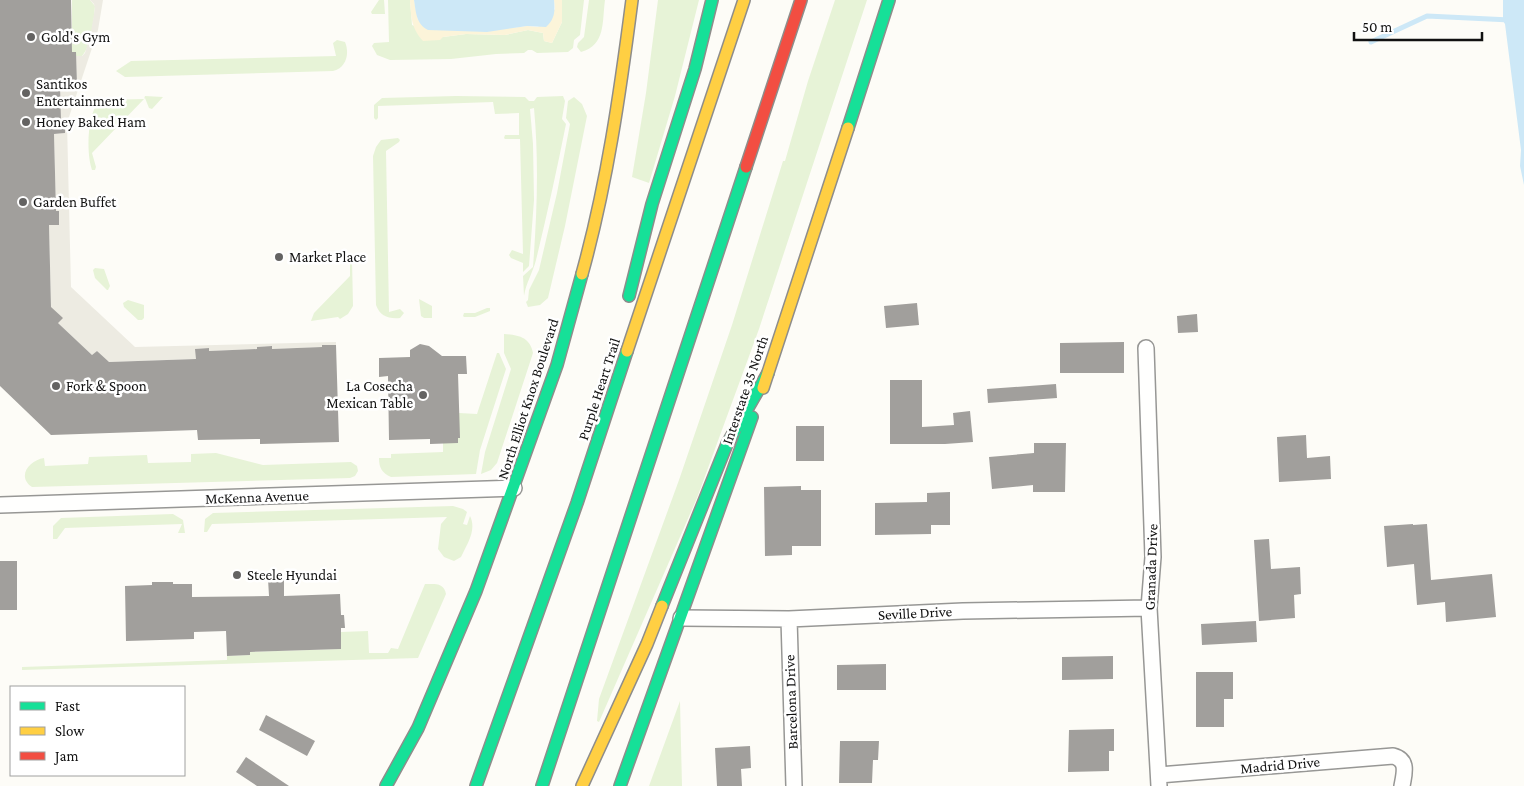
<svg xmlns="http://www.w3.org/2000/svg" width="1524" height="786" viewBox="0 0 1524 786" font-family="'Crimson Pro',serif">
  <rect width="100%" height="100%" fill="#fdfcf7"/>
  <!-- green -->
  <path fill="#e7f3d7" d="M72,0H90L95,6C94,19 91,47 82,56H76V52H72Z
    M379,0H384L385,14H372L371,12Z
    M388,0H410L412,25L443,37L466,34L505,35L528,30L543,33L544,41L552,43L562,22V0H584L580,35L574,40L573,48L568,52L537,53L532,50H528L524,53L496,54L451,59L390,60L377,55L372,46L374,43L389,42Z
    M589,0H605C602,22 606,45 581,52L577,47L578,43L584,37Z
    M658,0H699L675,96L649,183L632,177L646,93Z
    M835,0H867L759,329L697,498L599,722L597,721L599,699L679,480L732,325L783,161H785L808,81Z
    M337,40L345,42C350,54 346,68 333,71L125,77L116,71L131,61L336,56L333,43Z
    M145,96L163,97L152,109L149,108L145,98L92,153L96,167L95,170H92C86,153 87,113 100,100L144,99Z
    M456,96L525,97L529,101H534L537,97L563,96L565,101L562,119L566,124C557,169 547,215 536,260C533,272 526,283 524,296L523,276L533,267C537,213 539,162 534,108L530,109L533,144L534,200L529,266L523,272V263L511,258L509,255L512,250L523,254L520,139H505L504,138L505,135H519V113L495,114L493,102L378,106V118L376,120L374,118V105L382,98Z
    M574,97L582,104L587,116L565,226L548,298L540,305L528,307L526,302L528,300L529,290L539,270L557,193L570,124L566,118L568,101Z
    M398,138L400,140L399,142L386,151L389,312L400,309L404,313L400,318C388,319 380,316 376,305L373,156L376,147L381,140Z
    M352,259L353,306L348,314L340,319L338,317L311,321L314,313L350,276V261Z
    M95,268L104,269L110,286L108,290H107L95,278L93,270Z
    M419,299L432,306V318H424L421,316Z
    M128,300L144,305V318L142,320H138L124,307L123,303Z
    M487,308H490V311L475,317H464L463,316L464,313H475Z
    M504,334C518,335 530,337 533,353L497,463L491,470L481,474L485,452L511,369L504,353Z
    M497,353H499L506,369L480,450L476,474L391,477C382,473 379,468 379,458H391V454L443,452V438L459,413L477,414Z
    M216,453L263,465L351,462L357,466L358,471L355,476L350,478L32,487C16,476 30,460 44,458L45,466L88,464L89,457L147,455L148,463L191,462V454Z
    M453,506L463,509L467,512L463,524L467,525L470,516C477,530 467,544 461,557L454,561L444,557L438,549L441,524L447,517L212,524L207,532H204L205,519L213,513Z
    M173,514L183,520L185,533H178L182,524L65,528L57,539H53V526L61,518Z
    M425,584C434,584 444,582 446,594L418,658L22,670V667L227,660V656L250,655V652L341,649V632L368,631L369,653H388L391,648L398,649Z
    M680,701L682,786H649Z"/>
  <!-- sand -->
  <path fill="#fcf4d9" d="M410,0H414L418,20L511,28L527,26L538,27L555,9L554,0H562V22L552,43L544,41L543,33L528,30L505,35L466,34L443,37L440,40L423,41C411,28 411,16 410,0Z"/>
  <!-- plaza -->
  <path fill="#edebe2" d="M90,0H103L98,30L67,123L71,287L135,347L336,342V345H322V347L272,349L271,346L257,347V349L209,351V348L196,349V359L107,362L97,351L92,355L58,323L51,309L49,225L59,224V212L56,211L54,134L65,133V121L61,120L60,85L77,84L76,56H82L85,53L91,32L95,8L94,4Z"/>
  <!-- water -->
  <path fill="#cde8f7" d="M414,0H554C555,11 555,19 546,27L527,26L487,32L428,30C416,24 416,12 414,0Z
    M1503,0H1524V185L1520,166L1521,150L1505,24L1503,21Z"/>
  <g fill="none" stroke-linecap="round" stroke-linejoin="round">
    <!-- stream -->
    <path stroke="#cde8f7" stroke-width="5" d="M1371,42L1427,16L1510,20"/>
  </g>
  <!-- building -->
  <path fill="#a19f9c" d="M0,0H71L72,52H76L77,84L60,85L61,120H65V133L54,134L56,211H59V225H49L51,307L63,318L58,323L92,355L97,351L109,362L196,359L195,349L209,348V351L257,349V347L272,346V349L322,347V345H336L339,442L260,444V439L198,440L197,430L51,435L0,386Z
    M917,303L919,325L886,328L884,306Z
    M1197,314L1198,332L1178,333L1177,316Z
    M1124,342V373H1060V343Z
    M420,344L429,346L442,356H466L467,374H458L460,438H458V443L430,444V439L389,440L388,376L379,377V358L410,357V350Z
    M890,380H922V427L954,425L953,413L970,411L973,442L945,444H890Z
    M1056,384L1057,398L988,403L987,389Z
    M796,426H824V461H796Z
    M1306,435L1307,458L1330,456L1331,479L1279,482L1277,437Z
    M1034,443H1066L1065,492H1033V485L992,489L989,457L1034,453Z
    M801,486V490H821V546H792V555L765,556L764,487Z
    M950,492V525H931V534L875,535V503L927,502V493Z
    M1413,524V525L1427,524L1431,580L1492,574L1496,617L1446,622L1445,602L1417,605L1414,564L1387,567L1384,526Z
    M1269,539L1271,569L1300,567L1301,594L1294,595L1295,618L1259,621L1254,540Z
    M0,561H17V610H0Z
    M284,578V596L340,594L341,615H344L345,628H341V649L250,652V655L227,656L226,631L194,632V639L126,641L125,586L152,585V582H173V584H192V597L269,596L268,579Z
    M1256,621L1257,642L1202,645L1201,624Z
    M1113,656V679L1062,680V657Z
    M886,664V690H837V665Z
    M1196,672H1233V699H1224V727H1196Z
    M266,715L315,741L307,756L259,730Z
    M1114,729V751H1109V771L1068,772L1069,730Z
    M840,741H879L878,760H873L872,783H839Z
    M750,746L751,768L741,769L742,786H717L715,748Z
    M246,757L289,786H257L236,772Z"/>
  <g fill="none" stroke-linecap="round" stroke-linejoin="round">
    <!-- street casing -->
    <g stroke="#979795" stroke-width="18">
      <path id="street" d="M1146,348L1153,557L1149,608L1159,786
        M0,505L514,488
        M681,618L789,619L963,611L1149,608
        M789,619L794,786
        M1159,775L1393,756C1409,760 1404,774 1402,786"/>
    </g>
    <!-- fast casing -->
    <g stroke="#8e8d8b" stroke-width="14">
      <path id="fast" d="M848,128L889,0
        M629,296L652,204L695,69L712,0
        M662,606L727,444L768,373
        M386,786L418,728L476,591L557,365L582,274
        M476,786L577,503L627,351
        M542,786L746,167
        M620,786L752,417"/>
    </g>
    <!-- slow casing -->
    <g stroke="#8e8d8b" stroke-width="14">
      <path id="slow" d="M582,274C607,184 620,93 632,0
        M627,351L744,0
        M763,388L848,128
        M582,786L647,644L662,606"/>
    </g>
    <!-- jam casing -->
    <g stroke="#8e8d8b" stroke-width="14">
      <path id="jam" d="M746,167L801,0"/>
    </g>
    <!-- street -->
    <use href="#street" stroke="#fffffe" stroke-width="15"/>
    <!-- fast -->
    <use href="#fast" stroke="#16e098" stroke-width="11"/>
    <!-- slow -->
    <use href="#slow" stroke="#ffcf43" stroke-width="11"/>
    <!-- jam -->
    <use href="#jam" stroke="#f24e42" stroke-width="11"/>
  </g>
  <!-- markers -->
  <g fill="#646362" stroke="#fff" stroke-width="2">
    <circle cx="31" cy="37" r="5"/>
    <circle cx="26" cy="93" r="5"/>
    <circle cx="26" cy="122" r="5"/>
    <circle cx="23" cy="202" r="5"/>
    <circle cx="279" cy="257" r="5"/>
    <circle cx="56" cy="386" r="5"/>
    <circle cx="423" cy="395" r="5"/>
    <circle cx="237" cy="575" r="5"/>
  </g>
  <g text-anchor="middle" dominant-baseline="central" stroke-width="5" stroke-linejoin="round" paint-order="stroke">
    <!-- poi labels -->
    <g font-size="15" fill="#111" stroke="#fff" text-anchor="start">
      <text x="41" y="37">Gold's Gym</text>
      <text x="36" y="84">Santikos<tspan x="36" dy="17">Entertainment</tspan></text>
      <text x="36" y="122">Honey Baked Ham</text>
      <text x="33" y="202">Garden Buffet</text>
      <text x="289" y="257">Market Place</text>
      <text x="66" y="386">Fork &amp; Spoon</text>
      <text x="413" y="386" text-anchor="end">La Cosecha<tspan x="413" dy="17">Mexican Table</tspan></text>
      <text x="247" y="575">Steele Hyundai</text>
    </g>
    <!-- street labels -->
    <g font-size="15" fill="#111" stroke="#fff">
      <text transform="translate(599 389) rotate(-72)">Purple Heart Trail</text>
      <text transform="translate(745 390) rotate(-71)">Interstate 35 North</text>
      <text transform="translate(528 399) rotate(-72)">North Elliot Knox Boulevard</text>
      <text transform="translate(257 497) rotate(-2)">McKenna Avenue</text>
      <text transform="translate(1151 567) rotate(-88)">Granada Drive</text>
      <text transform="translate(915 613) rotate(-3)">Seville Drive</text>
      <text transform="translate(791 702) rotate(-92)">Barcelona Drive</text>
      <text transform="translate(1280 765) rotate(-5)">Madrid Drive</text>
    </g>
  </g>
  <!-- legend -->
  <rect x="10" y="686" width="175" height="90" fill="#ffffff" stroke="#a0a0a0"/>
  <rect x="20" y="702" width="25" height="8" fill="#16e098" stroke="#a0a0a0"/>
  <text x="55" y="711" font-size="15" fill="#111111">Fast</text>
  <rect x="20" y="727" width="25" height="8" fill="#ffcf43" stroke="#a0a0a0"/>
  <text x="55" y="736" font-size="15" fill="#111111">Slow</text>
  <rect x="20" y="752" width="25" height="8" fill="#f24e42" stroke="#a0a0a0"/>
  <text x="55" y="761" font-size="15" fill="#111111">Jam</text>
  <!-- scale -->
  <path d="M1354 32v8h128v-8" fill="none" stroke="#111111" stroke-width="2.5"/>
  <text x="1362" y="32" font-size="15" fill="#111111" stroke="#ffffff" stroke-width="4" paint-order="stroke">50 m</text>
</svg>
